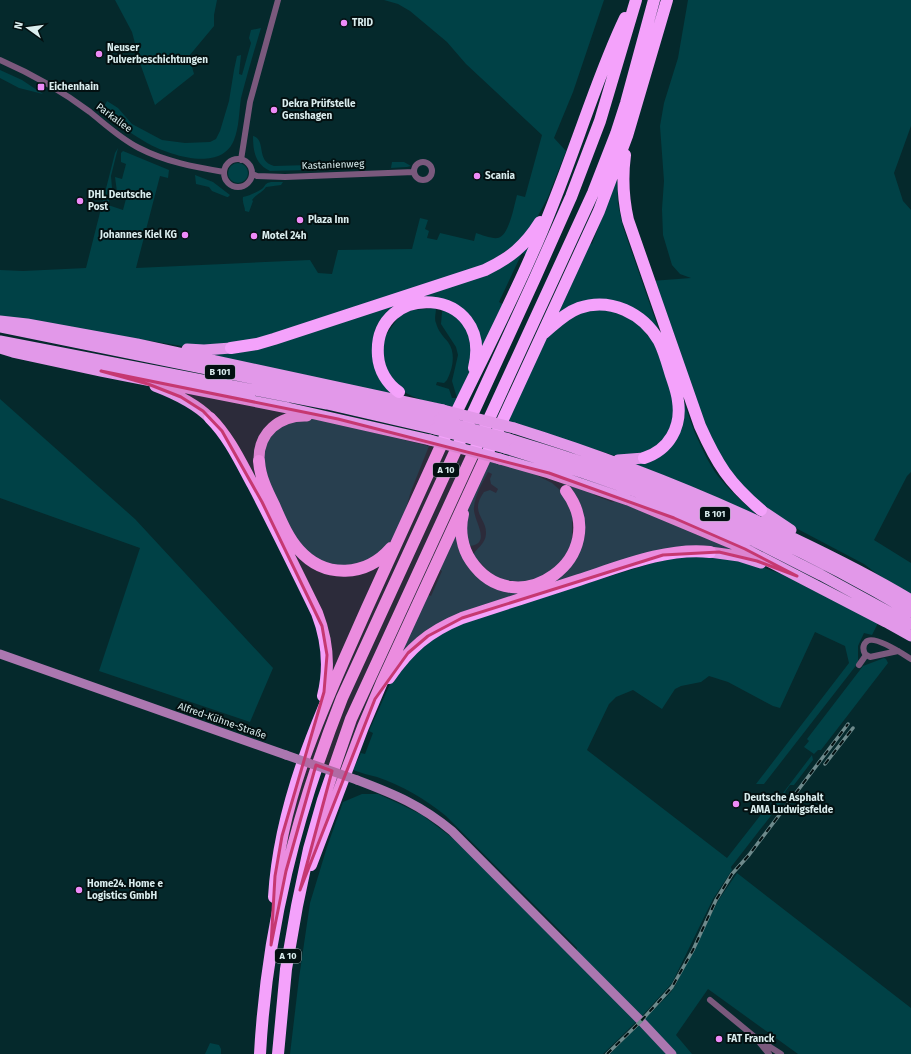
<svg xmlns="http://www.w3.org/2000/svg" width="911" height="1054" viewBox="0 0 911 1054" font-family="'Fira Sans',sans-serif">
  <rect width="100%" height="100%" fill="#05292c"/>
  <!-- green -->
  <path fill="#004146" d="M115,0H217L214,15V26L189,56L194,74L155,105L141,66L132,32Z
    M384,0H604L573,92L554,138L566,151L548,197L532,227L522,240L485,265L260,339L196,347L182,346L0,317V270L23,271L86,268L115,153L118,148L111,176L112,188L108,205L123,210L127,195L117,192L115,177L122,179L126,164L121,162V153L123,151L169,170L168,178L160,176L136,268L310,260L318,273L332,274L338,250L412,249L420,218L428,220L425,229L429,231L427,238L437,240L440,233L474,241L476,233C482,235 492,239 498,238C509,236 514,206 517,195L525,197L542,135L466,64L447,42L410,11L398,4Z
    M688,0H911V126L894,173L903,201L911,210V472L907,476L874,540L911,563V594L877,574L864,564L773,516L719,461L651,281L691,278L680,274L672,265L663,235L662,209L664,181L660,126L664,103L678,58Z
    M261,28C254,51 247,75 241,98C239,112 239,128 234,140C221,173 169,155 147,143C130,133 114,122 99,110L103,109L107,101L118,108L132,124L162,140L185,143L210,142L216,139L220,131L229,101L234,70L237,56L241,55L239,74L242,75L251,43L249,38L251,30Z
    M0,70L22,80L43,94L19,88L0,78Z
    M253,136C267,140 255,161 274,166L345,164L346,169L270,171C255,164 253,151 253,136Z
    M392,162H404L411,166L407,167L391,168Z
    M228 173a10 10 0 1 1 20 0a10 10 0 1 1-20 0Z
    M195,175L213,182L230,195L228,197H227L212,191L209,187L196,184Z
    M617,178L618,204L623,227L694,431C701,446 708,463 718,476C730,491 744,503 758,516L633,465L639,463L678,429L660,340L610,302L555,318L587,242L592,244Z
    M271,182H283L281,185L266,187C262,193 256,194 252,200L253,201L249,212L245,211C245,206 242,203 243,197C249,196 258,192 263,188C266,184 266,183 271,182Z
    M530,244L527,255L522,253L499,302L504,305L480,356L468,319L418,300L377,335L394,395L202,355L237,352L473,279Z
    M436,308C436,313 434,319 436,323C438,331 443,336 448,342C456,353 453,368 447,380L444,383L437,382L436,385L449,389L452,398H457L452,381L458,355L456,347L441,324L442,312L443,311L456,314L472,337L471,370L456,407L425,401L414,397L400,390L387,377L381,342L403,311Z
    M605,308L636,321L654,343L670,384L675,413L669,433L651,451L619,457L506,421L547,337L571,314Z
    M0,399L135,519L273,668L250,722L99,671L140,548L0,498Z
    M298,419H318L429,446L411,491L403,519L392,540L381,554L363,565L343,568L314,559L294,537L265,478L263,451L268,438L281,426Z
    M488,460L532,473L552,483L560,490L565,497L572,511V545L553,573L523,583L495,578L473,555C477,547 485,545 486,534C487,518 469,513 484,492L490,490L496,493L498,489L491,484L490,479L492,474L488,472C483,482 475,495 474,507C472,519 493,543 470,546L465,538V516Z
    M564,481L595,492L594,495L612,502L617,500L739,551L711,547L527,593L404,651L400,649L426,594L431,596L442,571L437,568L458,524L471,566L528,589L577,552L568,489L563,484Z
    M701,556L743,560L781,574L878,623L872,635L864,633L858,646V663L764,784H756L849,663L845,646L815,632L780,708L773,706L728,682L709,676L701,682L681,686L675,689L662,709L633,690L616,697L609,704L587,750L727,858L763,812L767,814L812,755L813,760L794,785H790L785,792L787,795L731,867L732,870L713,899L672,983L642,1016L576,951L577,948L446,816C425,799 403,786 377,777C369,775 361,773 353,770L361,753L365,754L373,733L369,731L390,684L417,650L455,625L516,605L653,563L677,557Z
    M884,658L886,659L888,663L821,750H818L814,754L804,747L809,741L807,739L863,666Z
    M362,794H378L400,804L422,815L454,839L637,1021L603,1054H290L299,978L310,903L327,847L343,802Z
    M737,873L911,1008V1054H798L708,989L676,1035L692,1054H676L644,1020L671,992L675,986L718,901Z
    M640,1024L666,1054H610Z
    M210,1043L219,1045L221,1049V1054H205Z"/>
  <g fill="none" stroke-linecap="round" stroke-linejoin="round">
    <!-- minor -->
    <path stroke="#7a597d" stroke-width="6" d="M0,60C32,74 62,91 90,112C106,125 121,139 139,148C166,162 195,167 224,172
      M224 173a14 14 0 1 1 28 0a14 14 0 1 1-28 0Z
      M241,160L250,102L278,0
      M414 171a9 9 0 1 1 18 0a9 9 0 1 1-18 0Z
      M252,174L257,176L285,177L414,172
      M898,651L870,657L865,654C863,650 862,646 866,642C873,634 903,654 911,659
      M859,665L866,655
      M710,1000L756,1038L781,1054
      M760,1043L769,1054"/>
    <!-- secondary -->
    <path stroke="#ab77b0" stroke-width="9" d="M0,654L286,755
      M357,780C394,794 421,805 452,831L641,1021L672,1054"/>
    <!-- trunk -->
    <path stroke="#e298e9" stroke-width="11" d="M0,321L27,324L137,344L443,410
      M0,327L329,394L439,420
      M0,341L327,404L435,429
      M0,348L13,352L101,371L288,408L430,440
      M187,349L204,350L231,348
      M155,386C176,394 195,403 210,418
      M514,428C610,458 703,494 793,538C833,557 873,577 911,600
      M509,439C534,447 559,454 584,463C696,501 809,551 911,612
      M505,448L584,473L630,489L754,541L821,575L911,624
      M500,459L549,473L628,500L745,549L886,622L911,636
      M618,460L644,458
      M259,461C258,432 280,415 307,416
      M761,510L791,530
      M710,552L739,556L761,563"/>
    <!-- motorway -->
    <path stroke="#f4a2fb" stroke-width="12" d="M625,155C622,178 623,198 628,220L700,426C717,464 729,483 761,510
      M544,333C555,324 565,313 579,308C610,297 643,313 659,341C664,351 667,362 670,372C673,382 677,391 678,401C682,427 669,450 644,458
      M231,348L257,344L274,339L485,270C510,258 525,246 540,222
      M399,392C387,384 379,370 378,356C372,280 494,285 474,368
      M210,418C229,437 240,461 253,485C275,527 296,570 317,613C327,639 330,668 323,696
      M259,461C260,477 267,491 274,505C281,521 288,538 299,550C325,579 366,577 391,548
      M463,514C459,530 462,548 471,561C516,627 615,556 566,491
      M389,678C410,648 428,632 462,618C501,605 540,593 579,580C619,567 667,547 710,552
      M311,865L363,727L382,682L599,211L627,136L667,0
      M274,897C280,795 326,701 367,608C396,545 425,481 454,417C480,363 508,309 532,254C554,206 571,156 589,107C600,77 611,47 625,18
      M260,1054C267,927 296,815 342,698L535,278L571,197L600,121L636,0
      M278,1054L286,969L297,906L309,849L323,800L351,719L593,193L616,134L626,103L654,0"/>
    <!-- rail casing -->
    <g stroke="#6e8a8c" stroke-width="3.5">
      <path id="rail" d="M825,764L853,728
        M607,1054L641,1021L672,987L693,950L716,900L732,874L749,855L848,724"/>
    </g>
    <!-- rail -->
    <use href="#rail" stroke="#031011" stroke-width="2" stroke-dasharray="6" stroke-linecap="butt"/>
    <!-- secondary-bridge -->
    <path stroke="#ab77b0" stroke-width="9" d="M286,755L357,780"/>
    <!-- trunk-bridge -->
    <path stroke="#e298e9" stroke-width="11" d="M443,410L514,428
      M439,420L509,439
      M435,429L505,448
      M430,440L500,459"/>
  </g>
  <!-- marked area -->
  <path fill="#c63871" fill-opacity="0.2" stroke="#c63871" stroke-width="3" stroke-linejoin="round" d="M101,371L338,419L549,473L674,518L745,549L797,576L757,561L719,552L663,555L462,618L428,636L408,653L375,699L300,890L332,771L316,765L286,871L271,945L275,876L282,836L324,692L327,655L322,626L262,502L222,431L203,411L181,397L148,384Z"/>
  <!-- markers -->
  <g fill="#ee8bf8" stroke="#031011" stroke-width="1.5">
    <circle cx="344" cy="23" r="4"/>
    <circle cx="99" cy="54" r="4"/>
    <rect x="37" y="83" width="8" height="8" rx="2"/>
    <circle cx="274" cy="110" r="4"/>
    <circle cx="477" cy="176" r="4"/>
    <circle cx="80" cy="201" r="4"/>
    <circle cx="300" cy="220" r="4"/>
    <circle cx="185" cy="235" r="4"/>
    <circle cx="254" cy="236" r="4"/>
    <circle cx="736" cy="804" r="4"/>
    <circle cx="79" cy="890" r="4"/>
    <circle cx="719" cy="1039" r="4"/>
  </g>
  <g text-anchor="middle" dominant-baseline="central" stroke-width="4" stroke-linejoin="round" paint-order="stroke">
    <!-- shield labels -->
    <g fill="#031011" stroke="#9aabac" stroke-width="1">
      <rect x="205" y="365" width="30" height="14" rx="3"/>
      <rect x="433" y="463" width="26" height="14" rx="3"/>
      <rect x="700" y="507" width="30" height="14" rx="3"/>
      <rect x="275" y="949" width="26" height="14" rx="3"/>
    </g>
    <g font-size="9" font-weight="bold" fill="#daedee">
      <text x="220" y="372">B 101</text>
      <text x="446" y="470">A 10</text>
      <text x="715" y="514">B 101</text>
      <text x="288" y="956">A 10</text>
    </g>
    <!-- poi labels -->
    <g font-size="10" font-weight="bold" fill="#daedee" stroke="#031011" text-anchor="start">
      <text x="352" y="23">TRID</text>
      <text x="107" y="48">Neuser<tspan x="107" dy="12">Pulverbeschichtungen</tspan></text>
      <text x="49" y="87">Eichenhain</text>
      <text x="282" y="104">Dekra Prüfstelle<tspan x="282" dy="12">Genshagen</tspan></text>
      <text x="485" y="176">Scania</text>
      <text x="88" y="195">DHL Deutsche<tspan x="88" dy="12">Post</tspan></text>
      <text x="308" y="220">Plaza Inn</text>
      <text x="177" y="235" text-anchor="end">Johannes Kiel KG</text>
      <text x="262" y="236">Motel 24h</text>
      <text x="744" y="798">Deutsche Asphalt<tspan x="744" dy="12">- AMA Ludwigsfelde</tspan></text>
      <text x="87" y="884">Home24. Home e<tspan x="87" dy="12">Logistics GmbH</tspan></text>
      <text x="727" y="1039">FAT Franck</text>
    </g>
    <!-- street labels -->
    <g font-size="10" fill="#daedee" stroke="#031011">
      <text transform="translate(114 118) rotate(37)">Parkallee</text>
      <text transform="translate(333 165) rotate(-2)">Kastanienweg</text>
      <text transform="translate(222 721) rotate(19)">Alfred-Kühne-Straße</text>
    </g>
  </g>
  <!-- north arrow -->
  <g transform="translate(28 28) rotate(284)" stroke="#031011" stroke-width="3" paint-order="stroke">
  <path d="M0-3L7 15L0 10L-7 15Z" fill="#daedee"/>
  <text y="-6" font-size="11" font-weight="bold" text-anchor="middle" fill="#daedee">N</text>
  </g>
</svg>
